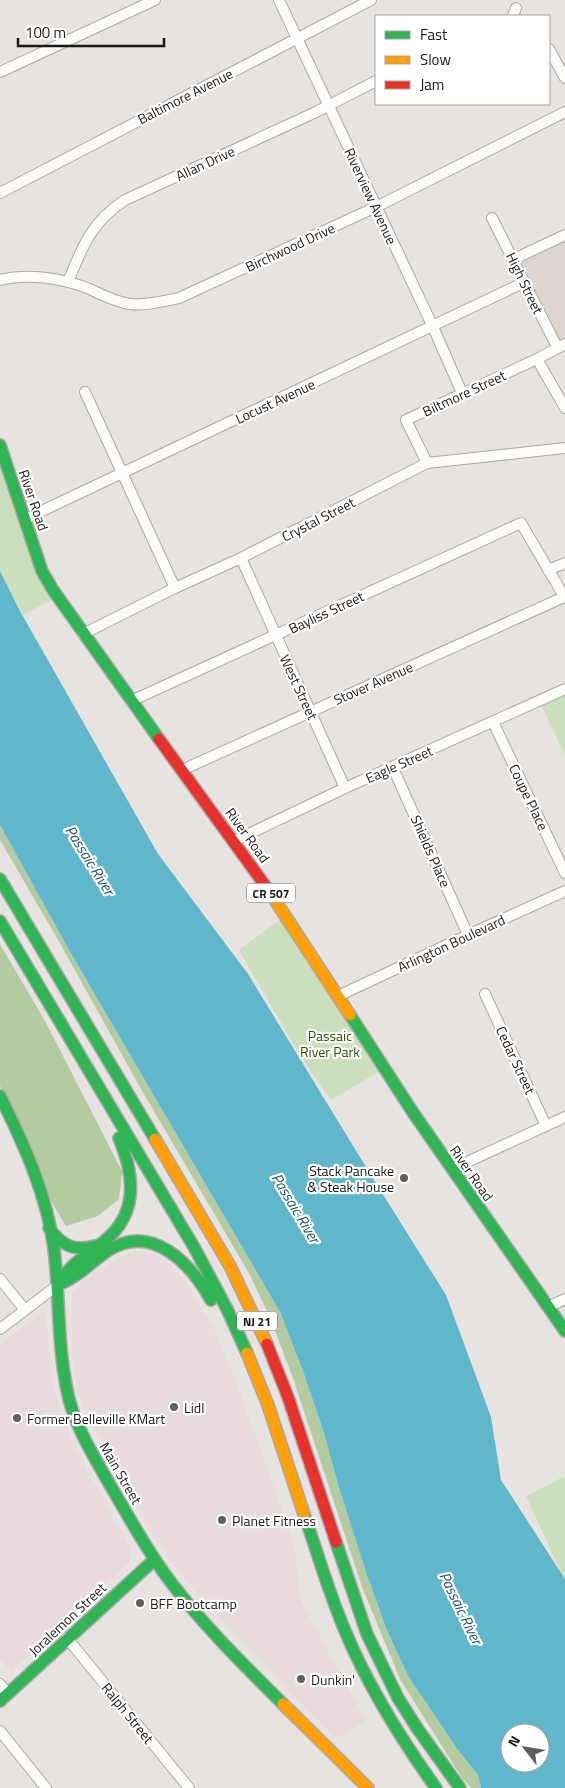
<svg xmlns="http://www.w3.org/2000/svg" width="565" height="1788" viewBox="0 0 565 1788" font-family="'Titillium Web',sans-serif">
  <rect width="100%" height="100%" fill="#e6e3e1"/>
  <!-- commercial -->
  <path fill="#e9dade" d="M141,1251L159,1256L172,1266L188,1286L212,1325L233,1373L295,1546L300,1600L366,1721L335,1739L199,1596L178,1570L157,1540L88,1418L78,1391L72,1352V1294L81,1283L122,1256Z
    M45,1311L53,1384L61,1412L75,1448L131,1549L129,1563L11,1672L0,1659V1345Z"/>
  <!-- built -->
  <path fill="#ddd6d0" d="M565,235V344L557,347L514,259Z"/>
  <!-- green -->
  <path fill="#ccdfbc" d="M0,445L57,597L23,615L0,571Z
    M565,689V755L539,701Z
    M286,915L385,1068L331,1100L302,1059L239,950Z
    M565,1476V1581L526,1496Z"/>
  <!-- forest -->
  <path fill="#b4cba2" d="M0,825L69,950L280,1312L303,1371L324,1433L339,1488L367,1575L386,1628L408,1676L458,1750L478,1775L481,1788H471L462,1778L400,1679L362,1587L294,1381L271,1320L250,1275L141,1089L57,938L0,840Z
    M0,944L45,1021L124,1175L122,1174L119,1199L98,1216L66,1226L45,1191L0,1086Z"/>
  <!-- water -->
  <path fill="#60b7cb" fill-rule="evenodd" d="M0,571L20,611L158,854L248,974L377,1185L446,1295L491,1417L501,1480L565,1579V1788H481L478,1775L458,1750L408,1676L386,1628L367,1575L339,1488L324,1433L303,1371L280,1312L69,950L0,825ZM510,1733H540V1763H510Z"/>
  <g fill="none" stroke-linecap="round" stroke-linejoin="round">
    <!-- street casing -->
    <g stroke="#aaa8a6" stroke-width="12">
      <path id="street" d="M279,0L433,327L462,393
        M513,16L516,8
        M549,49L565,78
        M0,72L155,0
        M0,193L371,0
        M492,218L557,347
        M514,259L565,235
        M0,280C28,273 61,278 87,288C101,294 115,302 130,304C147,306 163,301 179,298L376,207L565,112
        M68,282C82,247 92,221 125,200L316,112L376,81
        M537,359L565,408
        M85,392L175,588
        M427,463L406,420L537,359L565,344
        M25,519L525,282
        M241,558L345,788
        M548,570L565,563
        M83,634L175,588L241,558L427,463L565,448
        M131,701L521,523L565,598
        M493,722L565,873
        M393,768L468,935
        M182,770L564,597
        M234,841L345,788L565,689
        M485,994L546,1126
        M338,996L468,935L565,891
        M452,1169L565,1117
        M0,1279L25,1310
        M548,1307L565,1299
        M0,1329L58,1285
        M67,1638L189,1788
        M0,1684L8,1694
        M0,1731L46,1788"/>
    </g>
    <!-- fast casing -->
    <g stroke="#aaa8a6" stroke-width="14">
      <path id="fast" d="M0,445L42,571L53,590L159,739
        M0,879L155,1139
        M0,921L194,1247L227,1309L247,1353
        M350,1015L412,1111L565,1331
        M0,1096C24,1144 47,1195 54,1249C60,1299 57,1350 69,1399C77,1430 95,1458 110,1485C129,1517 147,1551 170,1581C203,1625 244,1665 283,1704
        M49,1228C61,1245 74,1252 95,1246
        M58,1285C68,1266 85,1256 102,1243C139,1215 135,1176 119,1138
        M58,1285C78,1277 91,1262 109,1250C153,1223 191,1264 211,1300
        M304,1514C318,1554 329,1594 346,1633C369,1688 401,1739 436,1788
        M336,1542L367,1634L398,1698L417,1728L460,1788
        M0,1701L154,1560"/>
    </g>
    <!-- slow casing -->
    <g stroke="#aaa8a6" stroke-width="14">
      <path id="slow" d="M267,888L350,1015
        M155,1139L230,1266L267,1344
        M247,1353L268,1405L304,1514
        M283,1704L368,1788"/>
    </g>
    <!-- jam casing -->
    <g stroke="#aaa8a6" stroke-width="14">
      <path id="jam" d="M159,739L267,888
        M267,1344L288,1397L336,1542"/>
    </g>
    <!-- street -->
    <use href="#street" stroke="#fbfbfa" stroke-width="10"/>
    <!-- fast -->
    <use href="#fast" stroke="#30b455" stroke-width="11"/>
    <!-- slow -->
    <use href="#slow" stroke="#ff9f0a" stroke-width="11"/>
    <!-- jam -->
    <use href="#jam" stroke="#e5322d" stroke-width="11"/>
  </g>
  <!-- markers -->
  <g fill="#615f5e" stroke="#fff" stroke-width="2">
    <circle cx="404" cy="1178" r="5"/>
    <circle cx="174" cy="1407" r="5"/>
    <circle cx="17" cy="1418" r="5"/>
    <circle cx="222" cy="1520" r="5"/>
    <circle cx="140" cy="1603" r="5"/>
    <circle cx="301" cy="1679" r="5"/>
  </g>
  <g text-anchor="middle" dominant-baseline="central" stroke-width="4.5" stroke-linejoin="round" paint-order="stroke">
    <!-- shield labels -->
    <g fill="#fff" stroke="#5f5d5d" stroke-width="1">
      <rect x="247" y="883.5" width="48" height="19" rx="4"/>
      <rect x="237" y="1311.5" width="40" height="19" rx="4"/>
    </g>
    <g font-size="12" font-weight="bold" fill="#1a1817">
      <text x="271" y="893">CR 507</text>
      <text x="257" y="1321">NJ 21</text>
    </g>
    <!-- street labels -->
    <g font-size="14" fill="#1a1817" stroke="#fff">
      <text transform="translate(185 96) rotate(-27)">Baltimore Avenue</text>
      <text transform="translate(205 163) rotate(-25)">Allan Drive</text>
      <text transform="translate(371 196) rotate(65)">Riverview Avenue</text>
      <text transform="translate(290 247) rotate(-25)">Birchwood Drive</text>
      <text transform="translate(525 283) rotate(64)">High Street</text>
      <text transform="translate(464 393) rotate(-25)">Biltmore Street</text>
      <text transform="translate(275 401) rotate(-25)">Locust Avenue</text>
      <text transform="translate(34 500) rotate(71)">River Road</text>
      <text transform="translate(318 519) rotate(-27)">Crystal Street</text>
      <text transform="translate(326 612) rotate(-25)">Bayliss Street</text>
      <text transform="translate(373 683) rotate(-24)">Stover Avenue</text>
      <text transform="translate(299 687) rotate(65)">West Street</text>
      <text transform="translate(399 764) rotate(-24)">Eagle Street</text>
      <text transform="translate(529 797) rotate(64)">Coupe Place</text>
      <text transform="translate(248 835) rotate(54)">River Road</text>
      <text transform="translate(431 851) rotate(66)">Shields Place</text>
      <text transform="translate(451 943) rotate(-25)">Arlington Boulevard</text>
      <text transform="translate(516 1060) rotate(65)">Cedar Street</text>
      <text transform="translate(472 1173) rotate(55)">River Road</text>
      <text transform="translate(121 1473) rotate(60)">Main Street</text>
      <text transform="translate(67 1619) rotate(-43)">Joralemon Street</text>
      <text transform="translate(128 1713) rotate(51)">Ralph Street</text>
    </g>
    <!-- park labels -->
    <g font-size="14" fill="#2a5100" stroke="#fff">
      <text x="330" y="1035">Passaic<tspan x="330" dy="16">River Park</tspan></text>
    </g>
    <!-- poi labels -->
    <g font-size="14" fill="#1a1817" stroke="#fff" text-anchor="start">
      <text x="394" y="1170" text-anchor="end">Stack Pancake<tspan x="394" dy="16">&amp; Steak House</tspan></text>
      <text x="184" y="1407">Lidl</text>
      <text x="27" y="1418">Former Belleville KMart</text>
      <text x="232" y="1520">Planet Fitness</text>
      <text x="150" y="1603">BFF Bootcamp</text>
      <text x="311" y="1679">Dunkin'</text>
    </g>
    <!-- water labels -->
    <g font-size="15" font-style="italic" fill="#1d4e5b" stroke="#fff">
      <text transform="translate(90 860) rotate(58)">Passaic River</text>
      <text transform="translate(296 1208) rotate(59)">Passaic River</text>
      <text transform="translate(461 1608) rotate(64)">Passaic River</text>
    </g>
  </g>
  <!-- legend -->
  <rect x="375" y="15" width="175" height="90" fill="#ffffff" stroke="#a3a3a2"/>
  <rect x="385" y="31" width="25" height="8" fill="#30b455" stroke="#a3a3a2"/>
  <text x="420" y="40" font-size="15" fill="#1a1817">Fast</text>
  <rect x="385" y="56" width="25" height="8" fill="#ff9f0a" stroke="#a3a3a2"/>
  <text x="420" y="65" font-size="15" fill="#1a1817">Slow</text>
  <rect x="385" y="81" width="25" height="8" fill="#e5322d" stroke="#a3a3a2"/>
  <text x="420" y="90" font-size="15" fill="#1a1817">Jam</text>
  <!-- north arrow -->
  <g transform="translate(525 1748) rotate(301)"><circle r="24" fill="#ffffff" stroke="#a3a3a2"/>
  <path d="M0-4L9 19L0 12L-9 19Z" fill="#615f5e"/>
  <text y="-8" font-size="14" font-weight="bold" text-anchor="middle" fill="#1a1817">N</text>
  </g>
  <!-- scale -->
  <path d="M18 38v8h146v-8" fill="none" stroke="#1a1817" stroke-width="2.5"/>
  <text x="25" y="38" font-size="15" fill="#1a1817" stroke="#ffffff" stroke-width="4" paint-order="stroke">100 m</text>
</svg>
